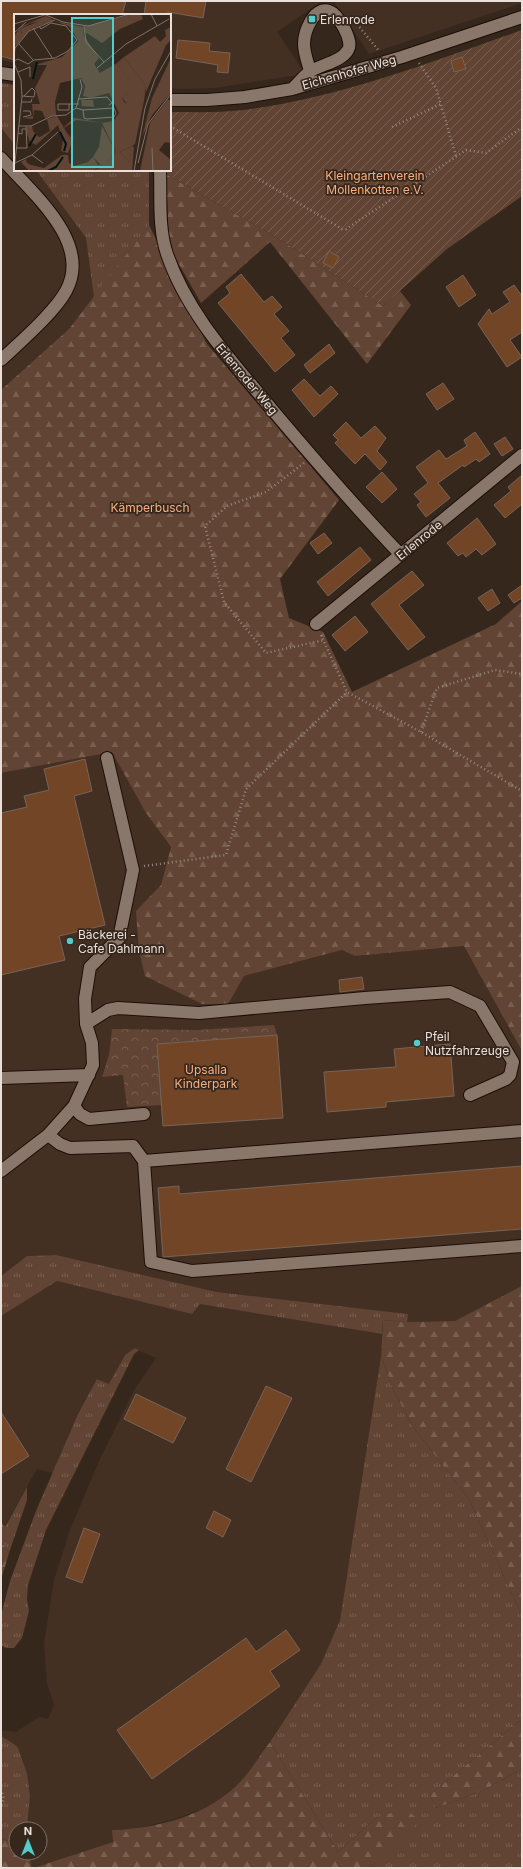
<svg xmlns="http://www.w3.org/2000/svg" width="523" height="1869" viewBox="0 0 523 1869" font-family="Inter,sans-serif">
  <defs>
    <pattern id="grass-tufts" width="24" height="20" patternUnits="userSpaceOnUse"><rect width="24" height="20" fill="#614433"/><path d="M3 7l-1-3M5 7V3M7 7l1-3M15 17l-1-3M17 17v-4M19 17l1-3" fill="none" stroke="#785f50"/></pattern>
    <pattern id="forest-firs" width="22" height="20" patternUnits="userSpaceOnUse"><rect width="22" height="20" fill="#614433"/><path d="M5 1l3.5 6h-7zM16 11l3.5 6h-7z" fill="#785f50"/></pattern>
    <pattern id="park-crowns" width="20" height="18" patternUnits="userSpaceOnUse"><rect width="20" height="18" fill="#614433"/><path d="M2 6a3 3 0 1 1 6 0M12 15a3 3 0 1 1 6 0" fill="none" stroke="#785f50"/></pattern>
    <pattern id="garden-furrows" width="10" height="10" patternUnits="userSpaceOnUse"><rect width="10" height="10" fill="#614433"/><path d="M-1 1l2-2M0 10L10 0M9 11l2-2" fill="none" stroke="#785f50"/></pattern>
  </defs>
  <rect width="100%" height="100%" fill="#36271d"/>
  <!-- built -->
  <path fill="#443023" d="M1,1H322L277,32L305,74L214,88L181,89L170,88V15H15V63L1,60Z
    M334,1H522V3L369,54Z
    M1,128L15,145V170H36L86,238L94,298L69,329L1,390Z
    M112,752L149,817L171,847L161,885L136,911L228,1004L243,976L342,950L355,956L464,946L522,1051V1286L519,1290L455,1321L407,1322V1314L217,1292L56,1255L27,1256L1,1276V773Z
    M57,1281L192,1314L200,1304L382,1334L381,1356L340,1620L321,1664L270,1742L241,1782L222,1799L202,1809L172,1820L134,1829L112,1830L113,1842L32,1868L28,1853H40V1829H27L30,1795L14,1744L1,1736V1730L16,1732L39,1717L48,1719L54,1705L47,1683L44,1644L54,1580L70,1530L99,1461L134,1390L156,1358L135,1349L125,1355L109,1385L98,1379L78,1414L53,1473L37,1469L4,1527L1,1522V1316Z"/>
  <!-- grass -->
  <path fill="url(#grass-tufts)" d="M1,83L15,85V145L1,128Z
    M36,170H149V225L94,298L86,238Z
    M56,1255L217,1292L408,1314L407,1322L383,1320L382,1334L200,1304L192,1314L57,1281L1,1316V1276L27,1256Z
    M135,1348L139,1350L134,1354L46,1530L28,1585L27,1599L29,1611L22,1638L14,1648H6L1,1645V1615L10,1581L36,1511L78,1414L97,1379L109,1384L125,1355Z
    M381,1356L393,1389L413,1427L469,1499L522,1616V1719L430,1795L436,1808L482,1791L522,1769V1868H367L377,1862V1817L338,1852L270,1742L321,1664L340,1620Z
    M27,1487V1500L9,1553L1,1541V1522L5,1527Z
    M1,1736L14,1744L18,1748L27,1774L30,1795L27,1829H16V1843L1,1839Z"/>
  <!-- forest -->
  <path fill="url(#forest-firs)" d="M166,174L274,236L383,306L400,291L411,305L367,364L270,242L201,303L169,247Z
    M149,225L207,344L339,500L280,579L289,618L323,632L352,692L496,624L522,601V1051L464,946L355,956L342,950L244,976L228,1004H202L145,976L139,951L136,911L161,885L171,847L146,813L112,752L1,773V390L69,329Z
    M522,1286V1616L469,1499L413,1427L393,1389L381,1356L383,1320L407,1322L455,1321Z
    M1,1541L9,1553L1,1580Z
    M522,1719V1769L482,1791L436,1808L430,1795Z
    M270,1742L338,1852L377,1817L405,1809L418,1819L415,1826L377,1862L367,1868H33L113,1842L112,1830C156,1829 210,1815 241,1781C251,1770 260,1755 270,1742Z
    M1,1839L16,1843V1853H28L32,1868H1Z"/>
  <!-- park -->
  <path fill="url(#park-crowns)" d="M274,1025L277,1035L283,1118L163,1126L162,1105L127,1107L123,1075L102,1077L109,1055L112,1029L198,1030Z"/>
  <!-- garden -->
  <path fill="url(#garden-furrows)" d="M522,30V196L447,249L383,306L274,236L166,174V170H170V112C195,112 219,113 243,110C339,98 431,62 522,30Z"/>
  <!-- building -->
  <path fill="#734527" stroke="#756459" d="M1,1H126L122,15H15V60L1,56Z
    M146,1H206L203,18L168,12V15H144Z
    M178,40L210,43L209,51L230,53L228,73L217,72L218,65L176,58Z
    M462,57L466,69L454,72L451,61Z
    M329,251L339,257L333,268L323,263Z
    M241,274L264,302L272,296L282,307L274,314L289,331L281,338L295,355L275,372L218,303L230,293L226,287Z
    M463,275L476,295L459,307L446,287Z
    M514,285L522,296V332L510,340L522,357L507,367L478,324L489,309L492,314L510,302L503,292Z
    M329,344L335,353L310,373L304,365Z
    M304,379L320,396L331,386L338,394L314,417L292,390Z
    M443,383L454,399L437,410L426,394Z
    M346,422L361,438L375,426L386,438L377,451L387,462L380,470L365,454L355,464L335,443L338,440L333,435Z
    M475,432L490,454L479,462L476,459L464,467L463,465L438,483L450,498L426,517L417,505L421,502L414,494L428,483L416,467L439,450L446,459L467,446L464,440Z
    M505,437L513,449L502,456L494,444Z
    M382,472L397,489L382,503L366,487Z
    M522,475V504L505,518L494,505L511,491L508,487Z
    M477,518L496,544L482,555L476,549L466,557L463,553L458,556L447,543Z
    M324,533L332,543L318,554L310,543Z
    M360,547L371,560L328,596L317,582Z
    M412,571L424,585L399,605L425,637L408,650L371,604Z
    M522,585V598L514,603L508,595Z
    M492,589L500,603L488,611L478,598Z
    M355,616L368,632L345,651L332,635Z
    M85,759L92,791L74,796L105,925L59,936L65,960L1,975V813L27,807L24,796L49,790L44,769Z
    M362,977L364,989L340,992L339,980Z
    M277,1035L283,1118L163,1126L157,1044Z
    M450,1044L454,1096L386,1102V1107L327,1112L324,1072L396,1067L394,1049Z
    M522,1166V1229L163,1257L158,1188L179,1186V1194Z
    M266,1386L292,1398L251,1482L226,1469Z
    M136,1394L186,1418L173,1443L124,1419Z
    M1,1412L29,1456L1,1474Z
    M214,1511L231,1520L223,1537L206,1528Z
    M84,1528L100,1534L82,1583L66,1577Z
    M286,1630L300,1650L270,1671L280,1686L152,1779L117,1730L246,1638L256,1652Z"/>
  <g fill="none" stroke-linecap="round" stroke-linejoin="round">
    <!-- minor casing -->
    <g stroke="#1d0f07" stroke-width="14">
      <path id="minor" d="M1,73L15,75
        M293,88C299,83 304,75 311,71C322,64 341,62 348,50C354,41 338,14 329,11C313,6 304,33 304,44C304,53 308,63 310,71
        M170,100H207L245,97L292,89L402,57L522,17
        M1,158C31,192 93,242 66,291C54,313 19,343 1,360
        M160,170C161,197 158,228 167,254C187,313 231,360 270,407C313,458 355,507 401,555
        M316,624L522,455
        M86,1024L108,1010L118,1008L199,1013L365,998L450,992L480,1006L513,1062L510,1075L506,1079L470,1095
        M1,1078L89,1075
        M74,1106L80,1114L89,1119L144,1114
        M48,1135L60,1144L70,1148L133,1146L144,1161L151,1262L192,1271L522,1246
        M144,1161L522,1131
        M1,1171L48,1135L74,1106L93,1065L92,1043L86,1024L85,999L90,967L119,938L133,870L107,758"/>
    </g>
    <!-- path -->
    <path stroke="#948880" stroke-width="2.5" stroke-dasharray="1 3" stroke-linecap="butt" d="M357,24L379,51
      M419,63L436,88L456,156
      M170,126L342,229H346L466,150L486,153L522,127
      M392,127L441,104
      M304,463L266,492L227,506L205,526L224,602L266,653L324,640
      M321,635L347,692L421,732L522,791
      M421,732L437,688L495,670L522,674
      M144,866L226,855L246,789L347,692
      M1,1789L4,1799L1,1807"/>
    <!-- minor -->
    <use href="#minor" stroke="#8a776c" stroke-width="12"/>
  </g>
  <!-- markers -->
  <g fill="#52cdcc" stroke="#36271d" stroke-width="1.5">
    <rect x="308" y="15" width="8" height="8" rx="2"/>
    <circle cx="70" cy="941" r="4"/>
    <circle cx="417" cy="1043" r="4"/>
  </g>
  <g text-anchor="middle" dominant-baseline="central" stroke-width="3.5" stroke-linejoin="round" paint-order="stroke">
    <!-- poi labels -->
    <g font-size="12" fill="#eae0d9" stroke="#36271d" text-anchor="start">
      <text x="320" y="19">Erlenrode</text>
      <text x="78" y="934">Bäckerei -<tspan x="78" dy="14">Cafe Dahlmann</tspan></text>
      <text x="425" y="1036">Pfeil<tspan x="425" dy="14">Nutzfahrzeuge</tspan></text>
    </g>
    <!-- street labels -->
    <g font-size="12" fill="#eae0d9" stroke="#36271d">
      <text transform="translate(349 72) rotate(-16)">Eichenhofer Weg</text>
      <text transform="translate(247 379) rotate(50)">Erlenroder Weg</text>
      <text transform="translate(419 540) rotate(-39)">Erlenrode</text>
    </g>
    <!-- park labels -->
    <g font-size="12" fill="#f8af80" stroke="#36271d">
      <text x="375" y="175">Kleingartenverein<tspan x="375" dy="14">Mollenkotten e.V.</tspan></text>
      <text x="150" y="507">Kämperbusch</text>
      <text x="206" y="1069">Upsalla<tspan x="206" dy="14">Kinderpark</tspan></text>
    </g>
  </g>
  <!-- overview -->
  <g transform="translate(14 14)">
    <rect width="157" height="157" fill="#36271d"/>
    <path d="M33,4L40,6L17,15L0,34L8,19L6,15ZM41,7L69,13L70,22L65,28L56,13ZM110,43L132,72L130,87L122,99L108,84L120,74L103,49ZM154,85L157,88V129L151,128L145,136L157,146V157H126L136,109ZM60,104L90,109L62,106L50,114L58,125L60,122L58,128L50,113ZM18,112L19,117L25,123L22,131L19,129L17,130L12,118L13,113ZM88,112L102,138L92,148L100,144L99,157H79L88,152L79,143L85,133ZM119,131V133L115,148L106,138Z" fill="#614433"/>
    <path d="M155,0H157V26L152,31L132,78V72L110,43L141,22L146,28L152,22L151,16L157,13ZM32,2L38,5L17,9L6,15L9,23L0,32V22L8,12ZM70,22L85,44L80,50L86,59L103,49L121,74L108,84L110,88L116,90L122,98L130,87L121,130L106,138L115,148L118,134L120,133L118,157H99L100,145L92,148L102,138L88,109L99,107L105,99L95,79L76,84L69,82L71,72L67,64L46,69L41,88L42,101L31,104L28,97L20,96L19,105L9,104L19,102L18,90H26L21,74L33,51H21L48,43ZM157,44V79L138,101L128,123L138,84ZM43,102L58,128L54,139L47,137L49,126L44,111L22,131L24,124L36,117L33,105ZM48,141H54L55,149L60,152L74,148L79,143L84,151L91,149L79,157H19L17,155L15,157L7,148L12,145L13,149L17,151L30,154Z" fill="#614433"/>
    <path d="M67,86H79L80,93L68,92Z" fill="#614433"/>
    <path d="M119,0H127L129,5L106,15L88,29L71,18V13Z" fill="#614433"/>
    <path fill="none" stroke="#001515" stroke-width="2" d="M19,65L23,48M46,118L52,130L50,137M15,132L22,120M34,157L42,153L49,143"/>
    <path fill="none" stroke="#7e7168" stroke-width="1" d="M137,0L143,12M32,1L49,8L74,12L116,0M0,10L34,0M70,12L72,28L90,48M19,14L39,45M0,19L12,8M5,30L19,46M0,45L1,34L15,17L41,6M0,47L4,45L14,50L20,46L41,44L54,37L63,26L52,12L37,9L27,15L25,12M0,49L7,66L8,83L0,157M83,54L112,30L155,5M4,58L16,53V63M8,82L20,83L21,77M10,82L18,74L21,77M65,85L93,83L98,89L95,91M8,88H17L18,85M55,90V96H44V90H65M62,94L69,96L100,94L102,99L100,103L73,105L70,104L69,96M9,103L17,101L16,97H9M5,112H17L38,102L52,101L62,94L68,73L66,65M4,119L8,120V115H12M3,134H13L12,112M138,134L139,157M18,141L29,149M1,149L18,141L44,118M124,149L134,110L157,80M120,157L131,94L141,65L157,37"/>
    <path fill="#52cdcc" fill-opacity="0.15" stroke="#52cdcc" stroke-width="2" d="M58,4H99V153H58Z"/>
    <rect width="157" height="157" fill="none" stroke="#eae0d9" stroke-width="2"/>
  </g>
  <!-- border -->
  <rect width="523" height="1869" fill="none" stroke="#eae0d9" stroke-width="4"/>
  <!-- north arrow -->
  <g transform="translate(28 1841)"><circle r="19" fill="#36271d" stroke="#7e7168"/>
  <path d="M0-3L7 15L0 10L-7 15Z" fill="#52cdcc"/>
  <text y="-6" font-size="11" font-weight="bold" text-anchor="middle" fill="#eae0d9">N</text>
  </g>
</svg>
